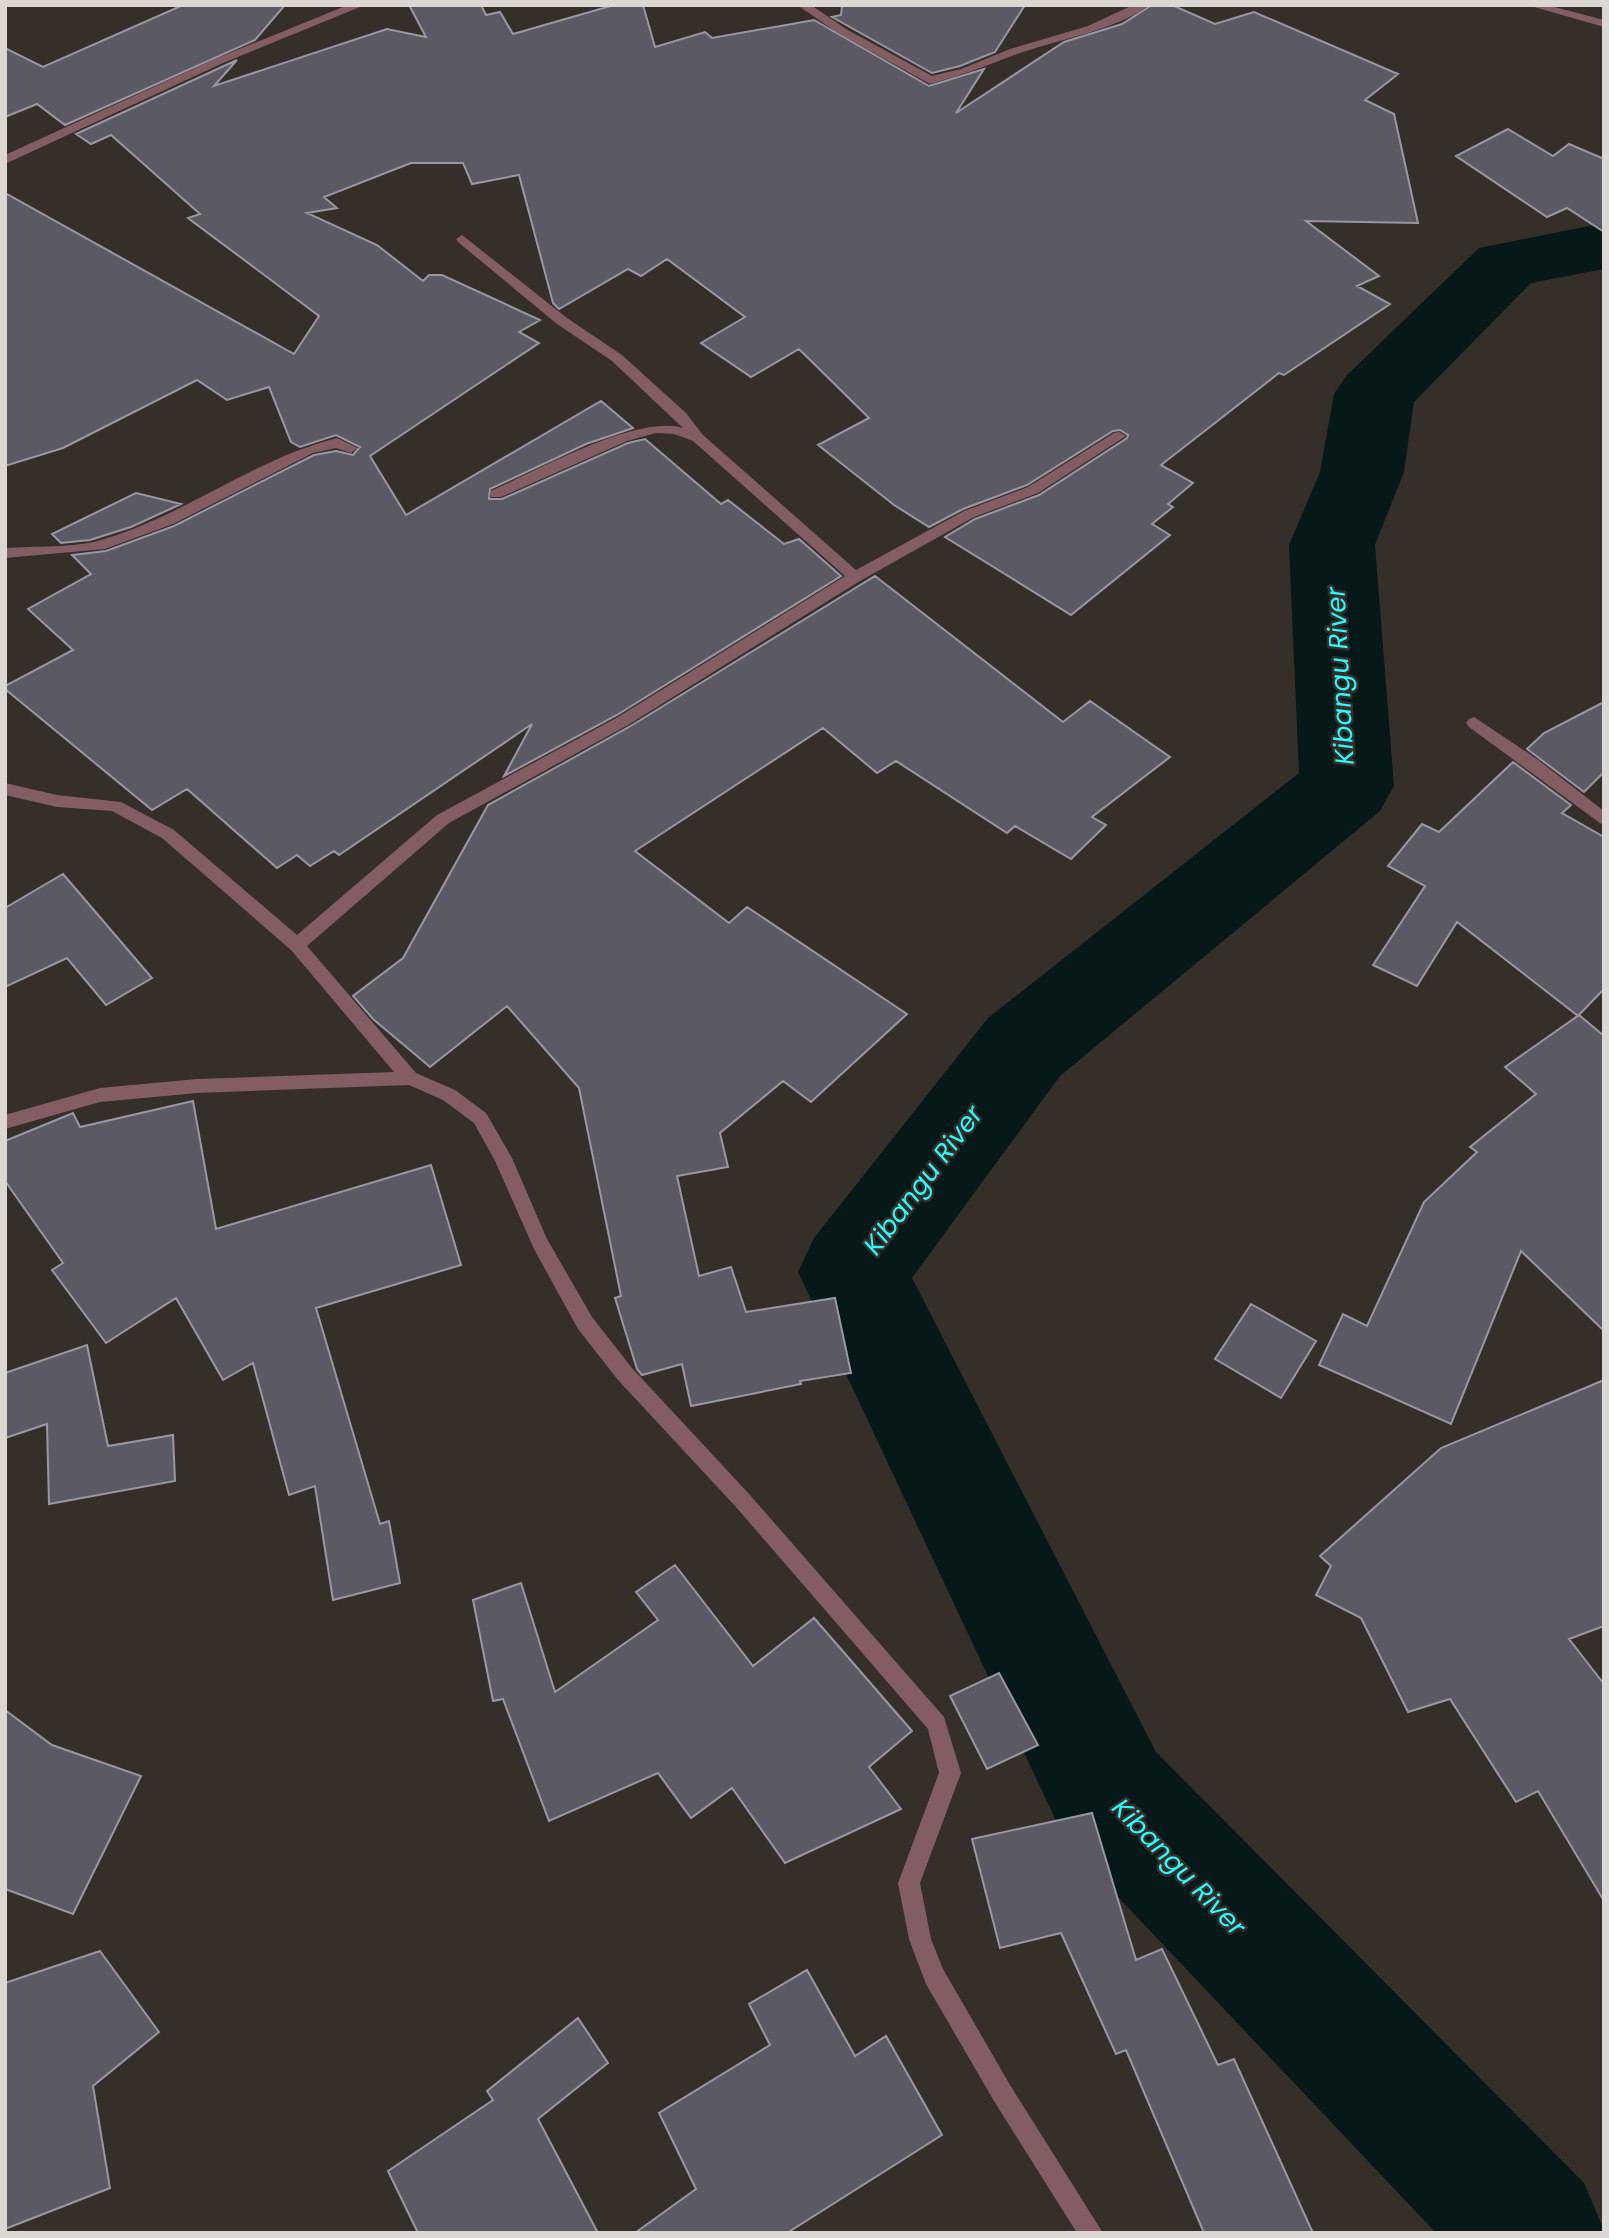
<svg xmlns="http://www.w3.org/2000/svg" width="1609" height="2238" viewBox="0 0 1609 2238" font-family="Poppins,sans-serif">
  <rect width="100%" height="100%" fill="#362e28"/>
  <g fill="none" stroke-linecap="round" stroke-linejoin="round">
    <!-- river -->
    <path fill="#071818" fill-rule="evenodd" d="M1604,223V269L1531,283L1414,402L1404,472L1375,545L1394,786L1380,811L1060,1076L912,1278L1156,1752L1584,2183L1604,2230V2233H1436L1066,1842L798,1272L814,1238L988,1018L1299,773L1289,545L1320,472L1334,394L1346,376L1479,248Z"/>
  </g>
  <!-- building -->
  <path fill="#5b5a64" stroke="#9897a2" stroke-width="2" d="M183,5H285L255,40L65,125L37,104L5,117V48L43,67Z
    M409,5H481L486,15L500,12L513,34L614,5H643L655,47L705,32L712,38L814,20L929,86L984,69L956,113L1064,42L1122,24L1152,5H1172L1215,24L1254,12L1398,74L1365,100L1394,114L1418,223L1306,221L1379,276L1357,286L1390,304L1284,375L1279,373L1161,465L1193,483L1168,504L1173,507L1152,524L1170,535L1071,615L945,537L975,519L1039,495L1127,438L1128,435L1120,430L1113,431L1027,485L963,509L929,527L894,505L818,445L869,418L799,349L751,377L701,343L745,317L667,259L641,276L628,269L559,309L553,303L519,175L472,184L463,163H411L324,197L337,208L307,213L377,245L423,281L429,275H442L540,320L519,332L539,343L370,456L406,515L601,401L633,428L586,444L490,489L489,499H502L628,443L645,439L721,504L728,500L784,544L799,539L841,576L617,715L504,776L532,724L339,855L334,851L310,866L297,855L277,868L187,789L152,810L5,689V686L73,650L28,609L91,574L72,555L106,551L174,526L314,455L336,451L353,455L360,447L336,435L300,447L291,442L269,387L227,400L197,380L63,448L5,466V193L294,354L319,316L188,218L200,214L111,135L91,144L76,134L237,60L214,86L387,29L426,37Z
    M842,5H1025L995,52L960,66L932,73L832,17L841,15Z
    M1508,129L1553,156L1569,144L1604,159V232L1567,208L1547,217L1456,156Z
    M136,493L181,504L131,527L90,540L61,543L52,534Z
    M875,576L1063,722L1090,701L1170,757L1092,817L1106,825L1071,859L1015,826L1007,833L896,761L877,773L823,728L635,851L729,923L747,907L907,1014L811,1102L783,1081L720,1133L728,1167L677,1176L699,1276L731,1267L746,1312L835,1298L851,1373L800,1381L801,1384L691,1406L682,1364L642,1375L637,1369L615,1298L621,1296L579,1088L507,1006L430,1067L373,1019L353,996L403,958L488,805L629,727Z
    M1604,702V772L1584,792L1527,749L1544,733Z
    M1513,762L1571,805L1562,813L1604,837V989L1578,1016L1457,922L1417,986L1373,965L1425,886L1388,866L1422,824L1439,832Z
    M63,874L152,978L106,1005L67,958L5,987V908Z
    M1579,1015L1604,1036V1331L1521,1251L1451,1424L1319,1365L1343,1314L1367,1326L1424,1202L1477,1152L1470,1147L1536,1094L1505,1067Z
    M193,1101L216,1229L431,1165L461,1265L316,1308L380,1524L389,1521L400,1583L333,1600L315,1486L289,1495L253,1363L223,1380L176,1298L106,1343L52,1270L63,1263L5,1181V1141L73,1113L80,1127Z
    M1251,1304L1316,1341L1281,1398L1215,1359Z
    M87,1345L108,1446L173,1435L175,1481L49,1504L47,1424L5,1438V1373Z
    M1604,1380V1626L1569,1639L1604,1684V1901L1538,1791L1516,1802L1450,1699L1408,1712L1361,1618L1316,1595L1331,1566L1320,1556L1441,1448Z
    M675,1565L753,1666L814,1618L912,1731L869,1767L901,1809L785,1863L732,1788L691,1818L658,1773L549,1821L503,1699L493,1701L473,1600L521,1583L555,1692L658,1620L636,1592Z
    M999,1673L1038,1745L987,1769L950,1696Z
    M5,1710L52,1745L141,1776L73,1914L5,1889Z
    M1092,1813L1136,1960L1162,1949L1218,2065L1234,2059L1313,2233H1204L1126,2050L1116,2054L1061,1933L1000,1948L972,1839Z
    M100,1951L159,2032L93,2086L110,2188L5,2229V1983Z
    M807,1970L855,2056L886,2036L942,2135L787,2233H635L696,2189L659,2113L770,2045L749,2004Z
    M578,2018L608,2063L538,2119L598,2233H418L388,2171L493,2100L487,2091Z"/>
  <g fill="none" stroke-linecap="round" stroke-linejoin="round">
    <!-- street -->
    <path fill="#845d64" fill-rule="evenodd" d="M348,5H365L223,63L5,164V155L215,59Z
      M797,5H811L846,29L932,76L961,69L1010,49L1088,26L1133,5H1149C1118,30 1055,40 1017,54C988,65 960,76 930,84L838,33Z
      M1527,5H1547L1604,20V27Z
      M462,235L567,318L622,355L686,413L703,435L856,570L964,511L1028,487L1114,433L1119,432L1126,436L1038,493L974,517L860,581L628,725L449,823L307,946L416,1073L455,1090L486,1113L512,1158L547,1239L592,1317L632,1368L750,1495L944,1717L961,1773L920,1883L931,1939L943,1969L1010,2085L1103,2233H1077L994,2101L926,1984L909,1939L898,1883L939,1773L928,1729L736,1507L618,1380L578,1329L534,1249L495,1161L474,1123L443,1100L409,1085L197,1093L100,1102L5,1129V1115L100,1088L197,1079L394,1072L291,950L162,838L112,811L57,807L5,795V783L57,795L121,802L174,830L297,935L437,815L618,717L845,576L693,441L674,434L656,433L627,441L501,497H491V491C536,471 637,414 683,428L612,361L557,324L458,242L456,239Z
      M337,438L358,448L351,453L336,448L313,453L173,524L105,549L5,558V548C33,546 76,548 101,540C184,516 254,459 337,438Z
      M1474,717L1537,759L1604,811V826L1469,727L1466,723L1469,719Z"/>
  </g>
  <g text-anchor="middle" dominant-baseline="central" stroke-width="5" stroke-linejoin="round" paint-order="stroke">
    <!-- water labels -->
    <g font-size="26" font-style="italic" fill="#2df8fe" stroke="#362e28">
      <text transform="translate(1340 676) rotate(-93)">Kibangu River</text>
      <text transform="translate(923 1180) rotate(-53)">Kibangu River</text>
      <text transform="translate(1179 1867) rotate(46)">Kibangu River</text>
    </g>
  </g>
  <!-- border -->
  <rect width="1609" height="2238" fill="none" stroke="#dcd7d3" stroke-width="14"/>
</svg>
